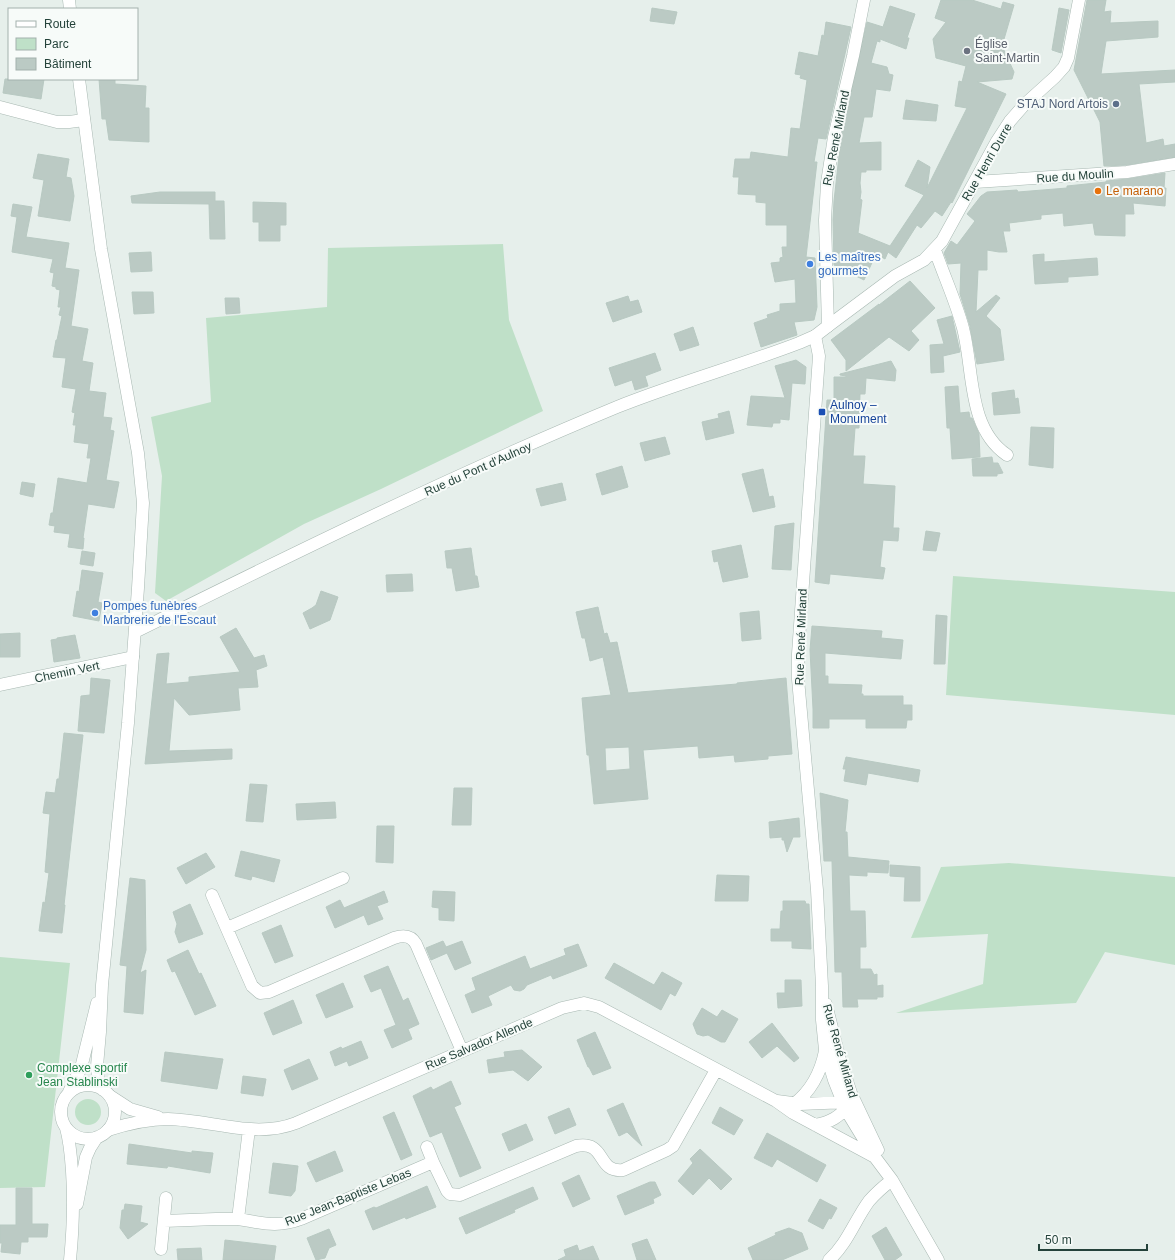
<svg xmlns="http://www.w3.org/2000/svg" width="1175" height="1260" viewBox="0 0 1175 1260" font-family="Helvetica,sans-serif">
  <rect width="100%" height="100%" fill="#e6efeb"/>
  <!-- green -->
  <path fill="#bfe0c8" d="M503,244L509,320L543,411L381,489L304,524L166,601L155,593L162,476L151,417L211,402L206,318L327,307L328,248Z
    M953,576L1175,592V715L946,695Z
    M1009,863L1175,877V965L1105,952L1076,1003L896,1013L983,984L988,934L911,938L941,867Z
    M0,957L70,963L45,1187L0,1188Z
    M75 1112a13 13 0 1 1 26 0a13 13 0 1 1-26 0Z"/>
  <!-- building -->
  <path fill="#bbcac4" stroke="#b8c9c2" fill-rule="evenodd" d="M941,0H972L1001,9L1003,2L1014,5L1002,46L1014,72L1012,79L977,82L1006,94L952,203L951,202L942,216L935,211L921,228L917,225L896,258L888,252L885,259L876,254L864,280L834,265L833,220L834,201L841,138L867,22L883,27L890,6L915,14L907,38H909L906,49L880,39V42L877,41L871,63L887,67L889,74L893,75L890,91L876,89L872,117H864L859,143L881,142V170H866V172H861L860,183L861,192L860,199L862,200L858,233L890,246L924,195L905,186L918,160L930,167L927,188L967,108L955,106L959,81L962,82L966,66L936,58L933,39L946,22L935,18Z
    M1087,0H1106L1104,12L1111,11L1110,23L1158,21V37L1106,41L1101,74L1175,70V82L1139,84L1146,143L1163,139L1164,146L1175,144V157L1126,165L1104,166L1100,122L1074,70Z
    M652,8L677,12L674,24L650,21Z
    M1059,8L1069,10L1061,53L1052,50Z
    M826,22L851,27L826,139L818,138L814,162H817L806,257L815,258L817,307L814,320L794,322L797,335L761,347L754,323L768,318L767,315L780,311V304L796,303L795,279L775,282L771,263L780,262V258L783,257L782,247H787V225H766V203L756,202V195L738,194L739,177H733L735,159H750L751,152L788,157L791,128L800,129L807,80L800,78L801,75L795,74L799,52L818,56L822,35L824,36Z
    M5,79H44L41,99L3,93Z
    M99,79H115V84L146,86L145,108H149V142L109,140L106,119H102Z
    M906,100L938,105L936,121L903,119Z
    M38,154L69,159L66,177L71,178L74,196L70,221L38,216L44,180L33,178Z
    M1165,173L1164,188H1166L1165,206L1133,203L1134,214H1125V236L1095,235L1093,223L1064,226L1063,213L1041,215V219L1009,223L1010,231H1003L1007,252H999L987,250V270H978L976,312L996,295L1000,298L986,316L1000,329L1004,360L977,364L970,326L960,294L961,263L948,264L944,253L951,241L957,245L975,221L967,214L981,196L987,192L1017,190L1018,192L1067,188V186L1106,182V181L1128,179Z
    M160,192H215V201H224L225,239H210L209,204L132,203L131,196Z
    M253,202L286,203V225H280V241H259V222H253Z
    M13,204L32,207L26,237L69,243L65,268L79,270L71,326L88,329L82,361L93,363L89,391L106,393L103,417L112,418L110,430L114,431L106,480L119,482L114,508L88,504L83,538H84L83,549L68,547L70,534L54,532L55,526L49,525L51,513H53L58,478L87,483L91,458H87L89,444L74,442L76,425H73L75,413L72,412L76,389L62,387L66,358L53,357L56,340H57L62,316L59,315L61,307H58L60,290L56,289V287L52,286L54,273L50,272L53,259L12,252L17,217L11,216Z
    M151,252L152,271L131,272L129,253Z
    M1044,254V262L1097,258L1098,275L1068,277V282L1035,284L1033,255Z
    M910,281L935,308L911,331L919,340L909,351L889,337L846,371V360L831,340L879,304V305Z
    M132,292H153L154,313L134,314Z
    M628,296L630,302L638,300L642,312L613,322L606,303Z
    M225,298H239L240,313L226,314Z
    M952,316L960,352L943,356L944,372L931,373L930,345L944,344L937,320Z
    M693,327L699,345L680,351L674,334Z
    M655,353L661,370L645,376L648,386L635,390L632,380L615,386L609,368Z
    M796,360L806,367L805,384L792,383L789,420L780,419V423H773L772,427L747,425L751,396L785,398L775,366Z
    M891,361L896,370L895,381L866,378L865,394H860L859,428H855L853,456H865L863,484L895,486L893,528H899L898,541L883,540L880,567L885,568L883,579L830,574L829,584L815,582L827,400H834V377H846V376L840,375V374Z
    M958,386L960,413L969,412L970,418H972L979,434L980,457L952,459L950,428H947L945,387Z
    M1014,390L1015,399L1018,398L1020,413L994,415L992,393Z
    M729,411L734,433L706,440L702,422L719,418L718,414Z
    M1031,427L1054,428L1053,468L1029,465Z
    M665,437L670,454L645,461L640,443Z
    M992,457L993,463H998L1003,473L997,474V476H973L972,459Z
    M622,466L628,487L602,495L596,474Z
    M763,469L769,497L773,496L775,507L753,512L742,474Z
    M22,482L35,484L33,497L20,494Z
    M562,483L566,500L541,506L536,489Z
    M794,523L791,570L772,569L775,526Z
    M926,531L940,533L936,551L923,550Z
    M741,545L748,577L723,582L718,561L714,562L712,551Z
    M471,548L475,576H477L479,587L456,591L452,568H447L445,551Z
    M82,551L95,553L93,566L80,564Z
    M82,570L103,573L98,602L102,603L99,621L73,616L77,591L79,592Z
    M412,574L413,591L387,592L386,575Z
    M321,591L338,597L330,620L310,629L303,613L312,608L316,605Z
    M598,607L604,634L607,633L610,643L617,642L628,693L737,684V683L786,678L792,754L768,756V759L735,762L734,755L699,758L698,746L643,750L648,799L594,804L589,755H587L582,698L611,695L603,657L590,661L585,638H582L576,612ZM629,747L630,769L606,771L605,748Z
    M759,611L761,639L742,641L740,613Z
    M936,615L947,616L945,664H934Z
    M812,626L882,631L881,638L903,640L901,659L825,653V676H828V684L862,685L861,694H863V696H903V705H912V720H907L906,728H866V719H829V728H813V709L810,650Z
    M236,628L254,658L264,655L267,666L256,670L258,687L238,688L240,710L189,715L174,698L169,751L232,749V759L145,764L157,654L169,653L166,684L189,682V677L240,672L220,637Z
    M20,633V657H0V634Z
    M75,635L80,658L54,662L51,640L57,639V638Z
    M91,678L110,680L104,733L78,731L81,696L90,695Z
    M64,733L83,735L64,905H65L62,933L39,931L43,902L45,903L49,873L45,872L50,814L43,813L46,792L55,793L57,779H59Z
    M846,757L920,770L918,782L868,773L866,785L844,781L846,769H843Z
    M250,784L267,785L263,822L246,821Z
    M454,788H472L471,825H452Z
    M820,793L848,800L845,832H847L848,857L889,861L888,873L867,872V876L849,875L850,911H865L866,947H860V969H871L874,975L877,974V986L883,985V997H877V999H857L858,1007H843L842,972H835L832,861H824Z
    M335,802L336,818L297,820L296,804Z
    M799,818L800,837H793L787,852L784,840H782V837L770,838L769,822Z
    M377,826H394L393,863L376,862Z
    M241,851L280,860L274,882L252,876L251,880L235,876Z
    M206,853L215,867L186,884L177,868Z
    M890,865L920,867V901H904L905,877L890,876Z
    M717,875L749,876L748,901H715Z
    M130,878L145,880L146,950L140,973L146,970L143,1014L124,1012L127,966L120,965Z
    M384,891L388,902L377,906L383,919L368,925L364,915L335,928L326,907L340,900L344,908Z
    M433,891L455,892L454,921L439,920V908L432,907Z
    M783,901H805L806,904H809L811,949L792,948V941H771V929H780L781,911H783Z
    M190,904L203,934L179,943L175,932L177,924L173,912Z
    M281,925L293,956L275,963L262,933Z
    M443,941L446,947L462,941L471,963L455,970L447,953L431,960L426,948Z
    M578,944L587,966L553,979L551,975L527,985L524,989L520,991L514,990L511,985L488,996L492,1005L472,1013L465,995L476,990L472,978L525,956L530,969L566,955L564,949Z
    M188,950L199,974L201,973L216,1006L195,1015L175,971L172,972L167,960Z
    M614,963L654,985L662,972L682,983L675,996L670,993L661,1010L605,978Z
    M388,966L403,1001L408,998L419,1024L408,1029L412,1039L392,1048L384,1030L396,1025L381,988L371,992L364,976Z
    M785,980H801L802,1006L778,1008L777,993H785Z
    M343,983L353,1007L326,1018L316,995Z
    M293,1000L302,1023L273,1035L264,1013Z
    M702,1008L717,1017L722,1010L738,1019L725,1042H721L708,1035L703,1036L697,1034L693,1024Z
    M772,1023L799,1058L794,1062L777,1046L762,1058L749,1042Z
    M595,1032L611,1068L593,1075L589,1067H588L577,1040Z
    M361,1041L368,1058L349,1066L347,1061L335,1066L330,1052L341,1047L342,1049Z
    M522,1050L542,1067L528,1081L513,1070L489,1073L487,1060L505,1057L504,1052Z
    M165,1052L223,1059L217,1089L161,1081Z
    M309,1059L318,1079L292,1090L284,1070Z
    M243,1076L266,1079L263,1096L241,1093Z
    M451,1081L461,1104L454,1107L481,1168L460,1177L442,1132L430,1137L413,1096L431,1087L433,1090Z
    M623,1103L642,1146L627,1132L619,1136L607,1110Z
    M720,1107L743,1120L734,1135L712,1123Z
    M569,1108L576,1125L555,1134L548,1117Z
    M394,1112L412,1155L401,1160L383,1117Z
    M526,1124L533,1140L509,1151L502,1134Z
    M767,1133L826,1165L817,1182L777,1159L772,1167L754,1158Z
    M129,1144L192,1153V1151L213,1153L210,1173L168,1166L167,1168L127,1164Z
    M700,1149L732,1179L721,1190L709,1178L693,1195L678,1181L693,1163L690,1159Z
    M335,1151L343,1171L316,1182L307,1163Z
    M273,1163L298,1166L295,1191L291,1196L269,1193Z
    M579,1175L590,1199L573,1207L562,1183Z
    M650,1182H655L661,1195L653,1199L654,1203L625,1215L617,1196Z
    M427,1186L436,1207L406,1219L405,1217L373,1230L365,1211L374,1207L376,1208Z
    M533,1187L538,1199L514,1210L515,1212L466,1234L459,1218Z
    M16,1188H32V1224H48L47,1237H28V1242H21L20,1254L1,1252L2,1243H0V1225H16Z
    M820,1199L837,1208L831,1219L829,1218L823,1229L808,1221Z
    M125,1204L142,1206L140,1222L148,1224L128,1239L120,1228L122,1210H124Z
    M886,1227L902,1255L895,1260H885L872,1236Z
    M789,1228L802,1233L808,1249L782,1260H753L748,1248L776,1235L775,1233Z
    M329,1229L336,1245L329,1248L325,1258L316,1260L307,1238Z
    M647,1239L656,1260H637L632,1244Z
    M225,1240L276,1246L274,1260H223Z
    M577,1245L579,1251L593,1246L599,1260H558L566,1256L564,1250Z
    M201,1248L202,1260H178L177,1249Z"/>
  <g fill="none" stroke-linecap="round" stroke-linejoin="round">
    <!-- minor casing -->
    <g stroke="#a8b8b2" stroke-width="13">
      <path id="minor" d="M0,107L57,122H69L84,120
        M975,182L1127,172L1175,164
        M935,250C944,276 956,302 963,328C974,370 967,428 1007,455
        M828,326L895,276L924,260L942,241L997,141L1010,121L1024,105L1055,77L1064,67L1068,58L1079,0
        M815,336L819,356L798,654V679L817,890L822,986V1020L825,1050L834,1080L846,1110L874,1156L892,1180L938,1260
        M0,685L133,657
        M212,895L252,986L260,993L269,992L394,938C403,935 411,935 416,944L462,1051
        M227,928L343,878
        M826,1004L840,1060L851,1093L878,1150
        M110,1096L130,1109L158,1117
        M777,1101L800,1104L848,1102
        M794,1104C811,1091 821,1071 825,1051
        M815,1125C832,1122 838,1117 850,1105
        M249,1129L238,1219C263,1223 277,1228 301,1219L433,1162L447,1191L450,1194L460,1195L576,1146C607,1140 596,1173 623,1170L667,1150L673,1146L716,1070
        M108,1130C127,1124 148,1119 168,1119C211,1120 255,1139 296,1123L562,1008L584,1003L599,1007L776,1101L793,1113L873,1156
        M427,1147L433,1162
        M164,1221L216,1219H238
        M161,1249L166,1198
        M829,1260C847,1244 855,1220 869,1201C876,1193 884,1186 892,1180"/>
    </g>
    <!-- tertiary casing -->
    <g stroke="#a8b8b2" stroke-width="13">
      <path id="tertiary" d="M69,0L70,9
        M79,79L101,249L138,453L143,503L138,588L128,723L102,985L100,1032L97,1066L98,1079L103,1090
        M135,632C294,553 453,475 617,407C677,383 739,366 799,343L815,336L828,326L825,220L827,183L834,137L853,56L864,0
        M61 1112a27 27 0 1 1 54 0a27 27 0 1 1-54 0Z
        M69,1092L81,1068L97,1003
        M66,1128C70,1142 71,1156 72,1171C74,1201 73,1230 70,1260
        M77,1204L86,1157L90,1148L97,1137"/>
    </g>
    <!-- minor -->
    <use href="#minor" stroke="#fff" stroke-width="12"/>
    <!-- tertiary -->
    <use href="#tertiary" stroke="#fff" stroke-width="12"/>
  </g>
  <!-- markers -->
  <circle fill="#6b7280" stroke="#f7fbf9" stroke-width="1.5" cx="967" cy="51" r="4"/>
  <circle fill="#5c6f8a" stroke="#f7fbf9" stroke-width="1.5" cx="1116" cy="104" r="4"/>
  <circle fill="#e8710a" stroke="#f7fbf9" stroke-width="1.5" cx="1098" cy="191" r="4"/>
  <g fill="#3f7fe0" stroke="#f7fbf9" stroke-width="1.5">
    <circle cx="810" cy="264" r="4"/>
    <circle cx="95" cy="613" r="4"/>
  </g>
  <rect fill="#1a4fb4" stroke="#f7fbf9" stroke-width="1.5" x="818" y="408" width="8" height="8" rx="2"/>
  <circle fill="#2e9e5b" stroke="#f7fbf9" stroke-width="1.5" cx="29" cy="1075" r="4"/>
  <g text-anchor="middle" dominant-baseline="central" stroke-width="4" stroke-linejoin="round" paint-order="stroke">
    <!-- worship labels -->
    <g font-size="12" fill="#5b616d" stroke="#f7fbf9" text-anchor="start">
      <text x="975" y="44">Église<tspan x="975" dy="14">Saint-Martin</tspan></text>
    </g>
    <!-- service labels -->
    <g font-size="12" fill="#4e5e75" stroke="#f7fbf9" text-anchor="end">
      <text x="1108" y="104">STAJ Nord Artois</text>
    </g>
    <!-- street labels -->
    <g font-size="12" fill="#24423a" stroke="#f7fbf9">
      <text transform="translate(836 138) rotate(-79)">Rue René Mirland</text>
      <text transform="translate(987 162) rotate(-60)">Rue Henri Durre</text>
      <text transform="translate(1075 176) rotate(-4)">Rue du Moulin</text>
      <text transform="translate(478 469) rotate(-24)">Rue du Pont d'Aulnoy</text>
      <text transform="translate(801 637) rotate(-88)">Rue René Mirland</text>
      <text transform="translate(67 672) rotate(-12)">Chemin Vert</text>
      <text transform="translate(479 1044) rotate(-23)">Rue Salvador Allende</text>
      <text transform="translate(840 1051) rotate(74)">Rue René Mirland</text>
      <text transform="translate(348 1197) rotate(-22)">Rue Jean-Baptiste Lebas</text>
    </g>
    <!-- food labels -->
    <g font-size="12" fill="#c56008" stroke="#f7fbf9" text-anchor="start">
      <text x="1106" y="191">Le marano</text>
    </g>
    <!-- shop labels -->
    <g font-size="12" fill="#366cbe" stroke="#f7fbf9" text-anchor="start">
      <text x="818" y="257">Les maîtres<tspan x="818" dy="14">gourmets</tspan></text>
      <text x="103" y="606">Pompes funèbres<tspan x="103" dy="14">Marbrerie de l'Escaut</tspan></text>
    </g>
    <!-- transit labels -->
    <g font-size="12" fill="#164399" stroke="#f7fbf9" text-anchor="start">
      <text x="830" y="405">Aulnoy –<tspan x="830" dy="14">Monument</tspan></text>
    </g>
    <!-- leisure labels -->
    <g font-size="12" fill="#27864d" stroke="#f7fbf9" text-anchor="start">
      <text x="37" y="1068">Complexe sportif<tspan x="37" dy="14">Jean Stablinski</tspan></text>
    </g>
  </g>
  <!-- legend -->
  <rect x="8" y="8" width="130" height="72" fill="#f7fbf9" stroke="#a3b1ad"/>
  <rect x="16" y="21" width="20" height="6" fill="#ffffff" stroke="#a3b1ad"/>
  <text x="44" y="28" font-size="12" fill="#24423a">Route</text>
  <rect x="16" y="38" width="20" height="12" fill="#bfe0c8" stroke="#a3b1ad"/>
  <text x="44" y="48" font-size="12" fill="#24423a">Parc</text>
  <rect x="16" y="58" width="20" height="12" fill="#bbcac4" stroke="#a3b1ad"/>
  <text x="44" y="68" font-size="12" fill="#24423a">Bâtiment</text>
  <!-- scale -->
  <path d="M1039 1244v6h108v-6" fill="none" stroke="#24423a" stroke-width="2"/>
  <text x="1045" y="1244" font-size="12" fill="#24423a" stroke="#f7fbf9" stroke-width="3" paint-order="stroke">50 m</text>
</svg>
